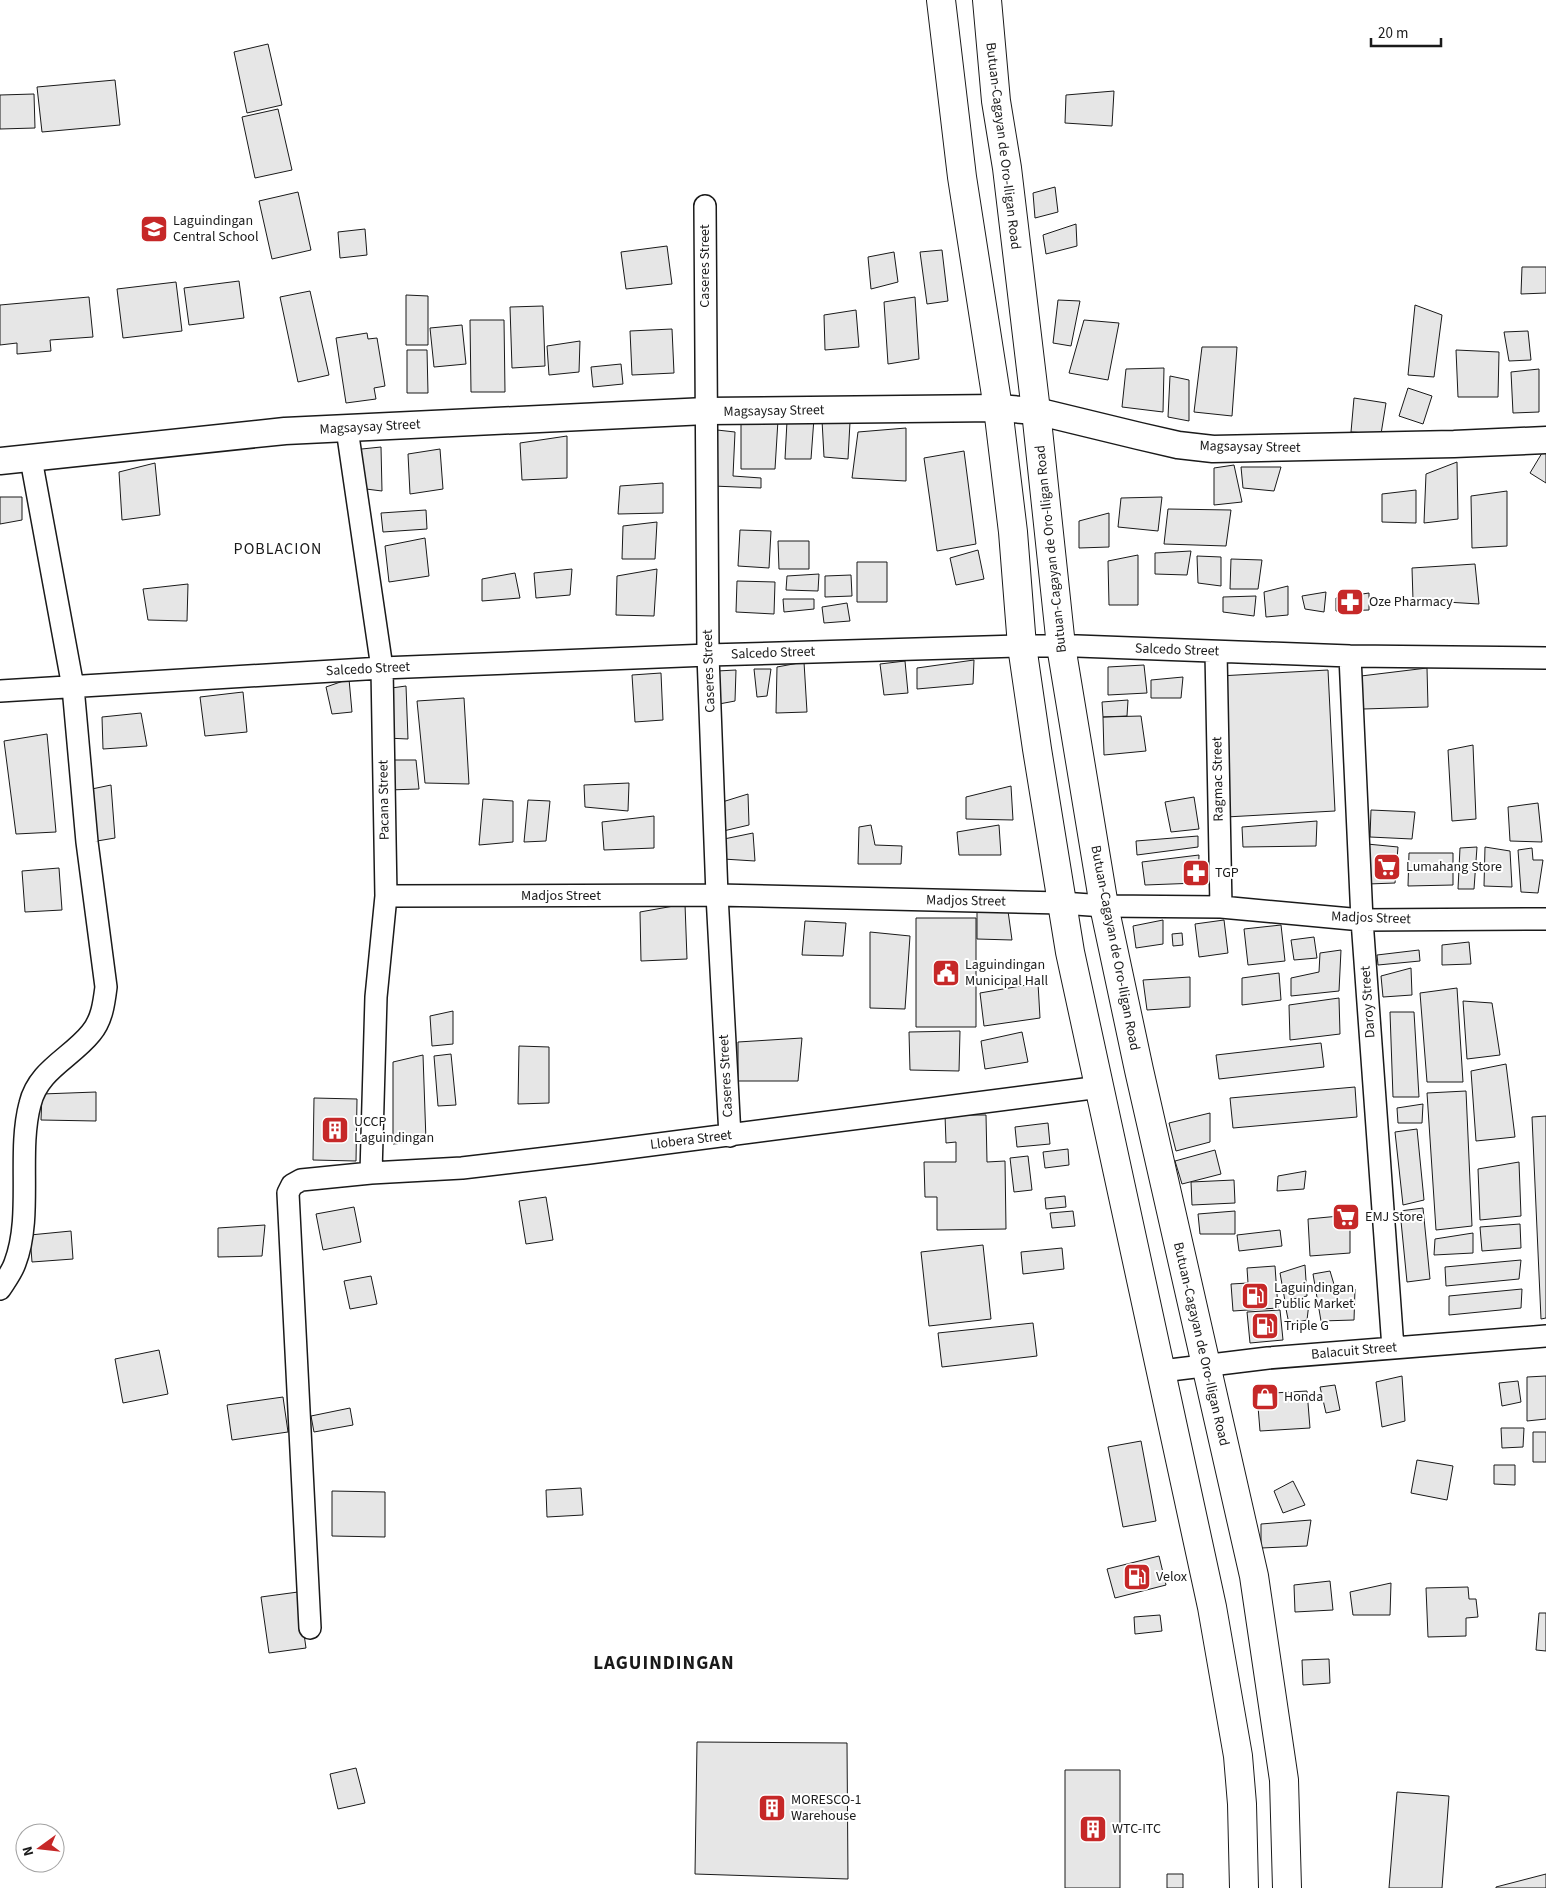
<svg xmlns="http://www.w3.org/2000/svg" width="1546" height="1888" viewBox="0 0 1546 1888" font-family="'Source Sans 3',sans-serif">
  <rect width="100%" height="100%" fill="#fff"/>
  <!-- building -->
  <path fill="#e6e6e6" stroke="#1a1a1a" d="M268,44L282,105L247,113L234,52Z
    M115,80L120,125L42,132L37,87Z
    M1114,91L1112,126L1065,123L1066,95Z
    M34,94L35,128L0,129V95Z
    M278,109L292,170L255,178L242,117Z
    M1055,187L1058,212L1035,218L1033,193Z
    M298,192L311,250L272,259L259,201Z
    M1076,224L1077,246L1046,254L1043,235Z
    M365,229L367,255L340,258L338,232Z
    M667,246L672,284L626,289L621,252Z
    M942,250L948,301L927,304L920,252Z
    M894,252L898,282L871,289L868,257Z
    M1522,267H1546V293L1521,294Z
    M239,281L244,318L189,325L184,288Z
    M176,282L182,331L123,338L117,289Z
    M310,291L329,375L298,382L280,297Z
    M406,295L428,296V345H406Z
    M89,297L93,337L50,340L51,351L17,354V343L0,345V305Z
    M915,297L919,359L888,364L884,302Z
    M1058,300L1080,301L1071,346L1053,343Z
    M1415,305L1442,315L1434,377L1408,375Z
    M543,306L545,366L512,368L510,307Z
    M856,310L859,347L825,350L824,315Z
    M470,320H504L505,392H471Z
    M1084,320L1119,323L1108,380L1069,373Z
    M462,325L466,364L434,367L430,328Z
    M672,329L674,373L632,375L630,331Z
    M1528,331L1531,360L1509,361L1504,332Z
    M367,333L368,339L377,338L385,386L374,388L376,399L346,403L336,338Z
    M580,341L579,372L549,375L547,346Z
    M1202,347H1237L1232,416L1194,412Z
    M407,350H427L428,393H407Z
    M1456,350L1499,352L1498,397H1458Z
    M621,364L623,384L593,387L591,367Z
    M1164,368L1163,412L1122,407L1126,369Z
    M1539,369V412L1513,413L1511,372Z
    M1170,376L1189,380V421L1168,417Z
    M1408,388L1432,396L1423,424L1399,416Z
    M1354,398L1386,403L1381,434L1351,432Z
    M814,418L811,459H785L787,421Z
    M778,420L775,469H741V423Z
    M822,420L850,422L848,459L824,457Z
    M906,428V481L852,478L858,432Z
    M717,430L735,432L733,476L761,478V488L713,486Z
    M567,436V478L522,480L520,443Z
    M381,447L382,491L358,488L352,450Z
    M1545,448L1546,449V483L1530,473Z
    M440,449L443,489L410,494L408,454Z
    M964,451L976,544L937,551L924,458Z
    M1457,462L1458,519L1424,523L1426,474Z
    M155,463L160,515L122,520L119,472Z
    M1234,465L1242,502L1214,505V468Z
    M1241,467H1281L1274,491L1243,488Z
    M663,483V513L618,514L620,486Z
    M1416,490V523L1382,522V494Z
    M1507,491V546L1472,548L1471,496Z
    M0,497H22V520L0,524Z
    M1162,497L1158,531L1118,527L1121,498Z
    M1168,509L1231,510L1226,546L1164,544Z
    M426,510L427,529L383,532L381,513Z
    M1109,513V547L1079,548V521Z
    M657,522L655,559H622L623,526Z
    M740,530L771,531L769,568L738,566Z
    M425,538L429,576L389,582L385,546Z
    M778,541H809V569H779Z
    M978,550L984,579L956,585L950,558Z
    M1191,551L1187,575L1155,574V553Z
    M1138,555V605H1109L1108,561Z
    M1197,556L1221,557V586L1198,583Z
    M1231,559L1262,560L1258,589H1230Z
    M857,562H887V602H857Z
    M1475,564L1479,604L1413,600L1412,568Z
    M572,569L570,595L536,598L534,573Z
    M657,569L654,616L616,615L617,576Z
    M515,573L520,598L482,601V579Z
    M819,574L818,591L786,590L787,576Z
    M851,575L852,596L825,597V576Z
    M737,581L775,582L774,614L736,612Z
    M188,584L187,621L148,620L143,589Z
    M1288,586V615L1266,617L1264,592Z
    M1326,592L1324,612L1305,609L1302,596Z
    M1369,593V610L1336,611V598Z
    M1256,596L1254,616L1223,612V597Z
    M783,599H814V609L784,612Z
    M847,603L850,621L824,623L822,607Z
    M974,660L973,684L917,689V668Z
    M905,661L908,693L884,695L880,664Z
    M804,662L807,712L776,713L777,667Z
    M1144,665L1147,693L1108,695V667Z
    M1427,668L1428,707L1363,709L1361,676Z
    M754,669H771L767,696L757,697Z
    M736,670L735,701L719,704L717,671Z
    M1328,670L1335,811L1226,817L1219,676Z
    M661,673L663,720L635,722L632,675Z
    M1183,677L1181,698H1151V680Z
    M349,679L352,712L332,714L326,687Z
    M406,686L408,739L386,738L384,689Z
    M243,692L247,732L205,736L200,697Z
    M464,698L469,784L425,783L417,701Z
    M1128,700L1127,716L1103,717L1102,702Z
    M141,713L147,746L103,749L102,717Z
    M1141,716L1146,751L1104,755L1103,717Z
    M47,734L56,832L16,834L4,741Z
    M1473,745L1476,819L1452,821L1448,750Z
    M389,760H416L419,789L388,790Z
    M629,783L628,811L585,807L584,785Z
    M111,785L115,838L91,842L87,790Z
    M1011,786L1013,820L966,819V797Z
    M748,794L749,825L719,832V803Z
    M1194,797L1199,829L1171,832L1165,802Z
    M483,799L513,801V842L479,845Z
    M528,800L550,801L546,841L524,842Z
    M1538,803L1542,842L1510,841L1508,807Z
    M1371,810L1415,812L1412,839L1370,837Z
    M654,816V848L604,850L602,822Z
    M1317,821L1316,846L1243,847L1242,827Z
    M871,825L875,845L902,846L901,864H858L859,827Z
    M999,825L1001,855H959L957,832Z
    M753,833L755,861L723,859L724,839Z
    M1198,836V847L1137,855L1136,841Z
    M1367,844L1398,847L1395,883L1368,884Z
    M1477,847L1474,889H1458L1460,848Z
    M1485,847L1510,851L1512,887L1484,886Z
    M1532,848L1533,860H1543L1538,893L1521,892L1518,850Z
    M1409,853H1453V885L1408,886Z
    M1199,855L1198,883L1145,885L1142,862Z
    M59,868L62,910L25,912L22,871Z
    M685,904L687,959L641,961L640,912Z
    M1008,911L1012,940L977,939V912Z
    M916,918H976V1027H916Z
    M1163,920V944L1136,948L1133,926Z
    M1224,920L1228,953L1199,957L1195,924Z
    M805,921L846,923L843,956L802,955Z
    M1281,925L1285,961L1248,965L1244,929Z
    M870,932L910,936L905,1009L870,1008Z
    M1182,933L1183,945L1173,946L1172,934Z
    M1314,937L1317,958L1294,960L1291,940Z
    M1469,942L1471,964L1442,965V945Z
    M1341,950L1339,991L1291,996V978L1319,972L1320,953Z
    M1419,950L1420,961L1378,965L1377,955Z
    M1411,968L1412,995L1383,997L1381,976Z
    M1279,973L1281,1000L1242,1005V978Z
    M1190,977V1007L1147,1010L1143,980Z
    M1038,983L1040,1018L984,1026L980,993Z
    M1457,988L1463,1082H1427L1420,993Z
    M1339,998L1340,1034L1290,1040L1289,1005Z
    M1463,1001L1492,1003L1500,1055L1467,1059Z
    M453,1011V1044L432,1046L430,1016Z
    M1390,1012H1414L1419,1097H1393Z
    M960,1031L959,1071L910,1070L909,1032Z
    M1022,1032L1028,1062L985,1069L981,1041Z
    M802,1038L798,1081H738V1042Z
    M1321,1043L1324,1067L1219,1079L1216,1055Z
    M519,1046L549,1047V1103L518,1104Z
    M451,1054L456,1105L438,1106L434,1056Z
    M423,1055L426,1141L393,1144V1062Z
    M1506,1064L1515,1137L1476,1141L1471,1071Z
    M1355,1087L1357,1117L1233,1128L1230,1098Z
    M1466,1091L1472,1226L1436,1230L1427,1093Z
    M96,1092V1121L41,1120L42,1094Z
    M314,1098L357,1099L356,1161L313,1160Z
    M1423,1104L1422,1123H1398L1397,1108Z
    M1210,1113V1142L1176,1151L1169,1123Z
    M945,1115H986L987,1162L1005,1161L1006,1229L937,1230V1197H925L924,1162H956V1142L946,1143Z
    M1546,1116V1318L1541,1319L1532,1117Z
    M1048,1123L1050,1144L1017,1147L1015,1127Z
    M1417,1129L1424,1200L1403,1205L1395,1132Z
    M1068,1149L1069,1165L1045,1168L1043,1152Z
    M1215,1150L1221,1174L1182,1184L1175,1161Z
    M1028,1156L1032,1190L1014,1192L1010,1158Z
    M1519,1162L1521,1216L1480,1220L1478,1169Z
    M1306,1171L1304,1189L1277,1191L1278,1176Z
    M1234,1180L1235,1203L1192,1205L1191,1182Z
    M1065,1196L1066,1207L1046,1209L1045,1198Z
    M546,1197L553,1240L526,1244L519,1201Z
    M354,1207L361,1242L323,1250L316,1214Z
    M1423,1208L1430,1279L1407,1282L1400,1211Z
    M1073,1211L1075,1226L1052,1228L1050,1213Z
    M1235,1211V1234H1200L1198,1214Z
    M1350,1215V1253L1310,1256L1308,1219Z
    M1520,1224L1521,1248L1482,1251L1480,1227Z
    M265,1225L262,1256L218,1257V1228Z
    M1280,1230L1282,1246L1239,1251L1237,1235Z
    M71,1231L73,1259L32,1262L30,1235Z
    M1473,1233V1253L1434,1255L1435,1239Z
    M983,1245L991,1319L929,1326L921,1252Z
    M1062,1248L1064,1269L1023,1274L1021,1252Z
    M1521,1260L1519,1279L1446,1286L1445,1267Z
    M1305,1265L1307,1296L1285,1301L1280,1273Z
    M1275,1266L1278,1308L1233,1311L1231,1284L1248,1283L1247,1268Z
    M1330,1271L1336,1291L1355,1289L1354,1320L1321,1321L1313,1274Z
    M371,1276L377,1304L350,1309L344,1281Z
    M1522,1289L1521,1308L1449,1315V1296Z
    M1309,1303L1307,1320L1289,1324L1286,1309Z
    M1280,1310L1283,1340L1250,1343L1247,1312Z
    M1033,1323L1037,1356L942,1367L938,1333Z
    M159,1350L168,1394L123,1403L115,1359Z
    M1402,1376L1405,1421L1382,1427L1376,1382Z
    M1546,1376V1419L1527,1421V1377Z
    M1518,1381L1521,1402L1502,1406L1499,1383Z
    M1335,1385L1340,1410L1326,1413L1320,1387Z
    M1307,1391L1310,1428L1260,1431L1257,1394Z
    M283,1397L288,1432L232,1440L227,1405Z
    M350,1408L353,1425L314,1432L311,1416Z
    M1501,1428H1524L1523,1447L1502,1448Z
    M1533,1432H1546V1462H1533Z
    M1141,1441L1156,1521L1123,1527L1108,1447Z
    M1417,1460L1453,1466L1447,1500L1411,1493Z
    M1494,1465H1515V1485L1494,1484Z
    M1293,1481L1305,1505L1283,1513L1274,1491Z
    M581,1488L583,1515L547,1517L546,1490Z
    M332,1491L385,1492V1537L332,1536Z
    M1311,1520L1307,1546L1261,1548V1524Z
    M1159,1556L1166,1585L1115,1598L1107,1569Z
    M1330,1581L1333,1610L1295,1612L1294,1585Z
    M1391,1583L1390,1615H1353L1350,1592Z
    M1468,1587L1469,1599H1476L1478,1617L1466,1618V1636L1428,1637L1426,1588Z
    M298,1592L306,1648L269,1653L261,1597Z
    M1539,1613H1546V1651L1536,1650Z
    M1160,1615L1162,1631L1135,1634L1134,1617Z
    M1329,1659L1330,1683L1303,1685L1302,1660Z
    M697,1742L847,1743L848,1879L695,1874Z
    M356,1768L365,1803L338,1809L330,1774Z
    M1065,1770H1120V1888H1065Z
    M1397,1792L1449,1796L1442,1888H1389Z
    M1167,1874H1183V1888H1167Z
    M1546,1874V1888H1496V1887Z"/>
  <g fill="none" stroke-linecap="round" stroke-linejoin="round">
    <!-- minor casing -->
    <g stroke="#1a1a1a" stroke-width="24">
      <path id="minor" d="M705,206L708,655L717,895L730,1136
        M347,429L382,668L386,896L376,997L371,1173
        M1216,652L1221,907
        M1350,656L1362,920L1393,1348
        M0,691L382,668L708,655L1022,646H1077L1350,656L1546,658
        M386,896L717,895L1062,903L1104,906L1221,907L1362,920L1546,919
        M0,1289C5,1281 12,1272 15,1263C33,1216 17,1153 30,1104C38,1070 71,1058 91,1033C102,1020 104,1003 106,987L87,842L73,687L31,459
        M1162,1371L1268,1358L1546,1336
        M310,1628L288,1193L292,1185L301,1180L371,1173L462,1168L589,1153L1100,1087"/>
    </g>
    <!-- tertiary casing -->
    <g stroke="#1a1a1a" stroke-width="29">
      <path id="tertiary" d="M0,461L285,431L706,411L998,408L1036,411L1139,436L1178,445L1213,449L1454,444L1546,440"/>
    </g>
    <!-- trunk casing -->
    <g stroke="#1a1a1a" stroke-width="30">
      <path id="trunk" d="M941,0L962,177L998,408L1013,532L1022,646L1037,749L1070,952L1212,1607L1238,1756L1242,1804L1244,1888
        M987,0L996,101L1007,168L1036,411L1061,646L1104,906L1139,1070L1254,1576L1284,1780L1287,1888"/>
    </g>
    <!-- minor -->
    <use href="#minor" stroke="#fff" stroke-width="21"/>
    <!-- tertiary -->
    <use href="#tertiary" stroke="#fff" stroke-width="26"/>
    <!-- trunk -->
    <use href="#trunk" stroke="#fff" stroke-width="28"/>
  </g>
  <!-- icons -->
  <defs>
    <g id="school-square" transform="scale(1.4375)"><rect x="-9" y="-9" width="18" height="18" rx="4" fill="#c62828" stroke="#fff"/><path d="M0-5L7-2L0 1L-7-2ZM-4 1L0 2.5L4 1V4Q0 6-4 4Z" fill="#fff"/></g>
    <g id="pharmacy-square" transform="scale(1.4375)"><rect x="-9" y="-9" width="18" height="18" rx="4" fill="#c62828" stroke="#fff"/><path d="M-2-6h4v4h4v4h-4v4h-4v-4h-4v-4h4Z" fill="#fff"/></g>
    <g id="supermarket-square" transform="scale(1.4375)"><rect x="-9" y="-9" width="18" height="18" rx="4" fill="#c62828" stroke="#fff"/><path d="M-6-5.5h2.5l.6 2H6L4.5 2H-2.5L-4.4-4H-6ZM-1.5 3.2a1.3 1.3 0 1 0 .1 0ZM3 3.2a1.3 1.3 0 1 0 .1 0Z" fill="#fff"/></g>
    <g id="civic-square" transform="scale(1.4375)"><rect x="-9" y="-9" width="18" height="18" rx="4" fill="#c62828" stroke="#fff"/><path d="M-.6-6.5H3V-4.5H.6V-3L4-1V1h2V6H-6V1h2V-1L-.6-3ZM-1.2 2.5V6h2.4V2.5Z" fill="#fff"/></g>
    <g id="building-square" transform="scale(1.4375)"><rect x="-9" y="-9" width="18" height="18" rx="4" fill="#c62828" stroke="#fff"/><path d="M-4-6H4V6H1V3H-1V6H-4ZM-2.5-4.3h1.7v1.8h-1.7ZM.8-4.3h1.7v1.8H.8ZM-2.5-1h1.7V.8h-1.7ZM.8-1h1.7V.8H.8Z" fill="#fff"/></g>
    <g id="fuel-square" transform="scale(1.4375)"><rect x="-9" y="-9" width="18" height="18" rx="4" fill="#c62828" stroke="#fff"/><path d="M-5.5-6h7V0h2V4h1.3V-2.5L3-4.5l.8-.8L6-3V5H2.5V1h-1V6h-7ZM-4.2-4.7v3.2H.2V-4.7Z" fill="#fff"/></g>
    <g id="shop-square" transform="scale(1.4375)"><rect x="-9" y="-9" width="18" height="18" rx="4" fill="#c62828" stroke="#fff"/><path d="M-5-2.5h2.3a2.7 3.5 0 0 1 5.4 0H5L5.5 6h-11ZM-1.5-2.5h3a1.5 2.3 0 0 0-3 0Z" fill="#fff"/></g>
  </defs>
  <g fill-rule="evenodd">
    <use href="#school-square" x="154" y="229"/>
    <use href="#pharmacy-square" x="1350" y="602"/>
    <use href="#supermarket-square" x="1387" y="867"/>
    <use href="#pharmacy-square" x="1196" y="873"/>
    <use href="#civic-square" x="946" y="973"/>
    <use href="#building-square" x="335" y="1130"/>
    <use href="#supermarket-square" x="1346" y="1217"/>
    <use href="#fuel-square" x="1255" y="1296"/>
    <use href="#fuel-square" x="1265" y="1326"/>
    <use href="#shop-square" x="1265" y="1397"/>
    <use href="#fuel-square" x="1137" y="1577"/>
    <use href="#building-square" x="772" y="1808"/>
    <use href="#building-square" x="1093" y="1829"/>
  </g>
  <g text-anchor="middle" dominant-baseline="central" stroke-width="4" stroke-linejoin="round" paint-order="stroke">
    <!-- street labels -->
    <g font-size="14" fill="#1a1a1a" stroke="#fff">
      <text transform="translate(1003 146) rotate(83)">Butuan-Cagayan de Oro-Iligan Road</text>
      <text transform="translate(705 266) rotate(-90)">Caseres Street</text>
      <text transform="translate(774 411) rotate(-1)">Magsaysay Street</text>
      <text transform="translate(370 427) rotate(-3)">Magsaysay Street</text>
      <text transform="translate(1250 447) rotate(1)">Magsaysay Street</text>
      <text transform="translate(1051 549) rotate(-96)">Butuan-Cagayan de Oro-Iligan Road</text>
      <text transform="translate(1177 650) rotate(2)">Salcedo Street</text>
      <text transform="translate(773 653) rotate(-2)">Salcedo Street</text>
      <text transform="translate(368 669) rotate(-3)">Salcedo Street</text>
      <text transform="translate(709 671) rotate(-92)">Caseres Street</text>
      <text transform="translate(1218 779) rotate(-91)">Ragmac Street</text>
      <text transform="translate(384 800) rotate(-91)">Pacana Street</text>
      <text x="561" y="896">Madjos Street</text>
      <text transform="translate(966 901) rotate(1)">Madjos Street</text>
      <text transform="translate(1371 918) rotate(2)">Madjos Street</text>
      <text transform="translate(1115 948) rotate(79)">Butuan-Cagayan de Oro-Iligan Road</text>
      <text transform="translate(1368 1002) rotate(-94)">Daroy Street</text>
      <text transform="translate(726 1076) rotate(-93)">Caseres Street</text>
      <text transform="translate(691 1140) rotate(-7)">Llobera Street</text>
      <text transform="translate(1201 1344) rotate(77)">Butuan-Cagayan de Oro-Iligan Road</text>
      <text transform="translate(1354 1351) rotate(-5)">Balacuit Street</text>
    </g>
    <!-- poi labels -->
    <g font-size="14" fill="#1a1a1a" stroke="#fff" text-anchor="start">
      <text x="173" y="221">Laguindingan<tspan x="173" dy="16">Central School</tspan></text>
      <text x="1369" y="602">Oze Pharmacy</text>
      <text x="1406" y="867">Lumahang Store</text>
      <text x="1215" y="873">TGP</text>
      <text x="965" y="965">Laguindingan<tspan x="965" dy="16">Municipal Hall</tspan></text>
      <text x="354" y="1122">UCCP<tspan x="354" dy="16">Laguindingan</tspan></text>
      <text x="1365" y="1217">EMJ Store</text>
      <text x="1274" y="1288">Laguindingan<tspan x="1274" dy="16">Public Market</tspan></text>
      <text x="1284" y="1326">Triple G</text>
      <text x="1284" y="1397">Honda</text>
      <text x="1156" y="1577">Velox</text>
      <text x="791" y="1800">MORESCO-1<tspan x="791" dy="16">Warehouse</tspan></text>
      <text x="1112" y="1829">WTC-ITC</text>
    </g>
    <!-- quarter labels -->
    <g font-size="16" letter-spacing="1" fill="#1a1a1a" stroke="#fff">
      <text x="278" y="549">POBLACION</text>
    </g>
    <!-- district labels -->
    <g font-size="19" font-weight="bold" letter-spacing="1" fill="#1a1a1a" stroke="#fff">
      <text x="664" y="1663">LAGUINDINGAN</text>
    </g>
  </g>
  <!-- north arrow -->
  <g transform="translate(40 1848) rotate(255)"><circle r="24" fill="#ffffff" stroke="#a3a3a3"/>
  <path d="M0-4L9 19L0 12L-9 19Z" fill="#c62828"/>
  <text y="-8" font-size="14" font-weight="bold" text-anchor="middle" fill="#1a1a1a">N</text>
  </g>
  <!-- scale -->
  <path d="M1371 38v8h70v-8" fill="none" stroke="#1a1a1a" stroke-width="2.5"/>
  <text x="1378" y="38" font-size="15" fill="#1a1a1a" stroke="#ffffff" stroke-width="4" paint-order="stroke">20 m</text>
</svg>
